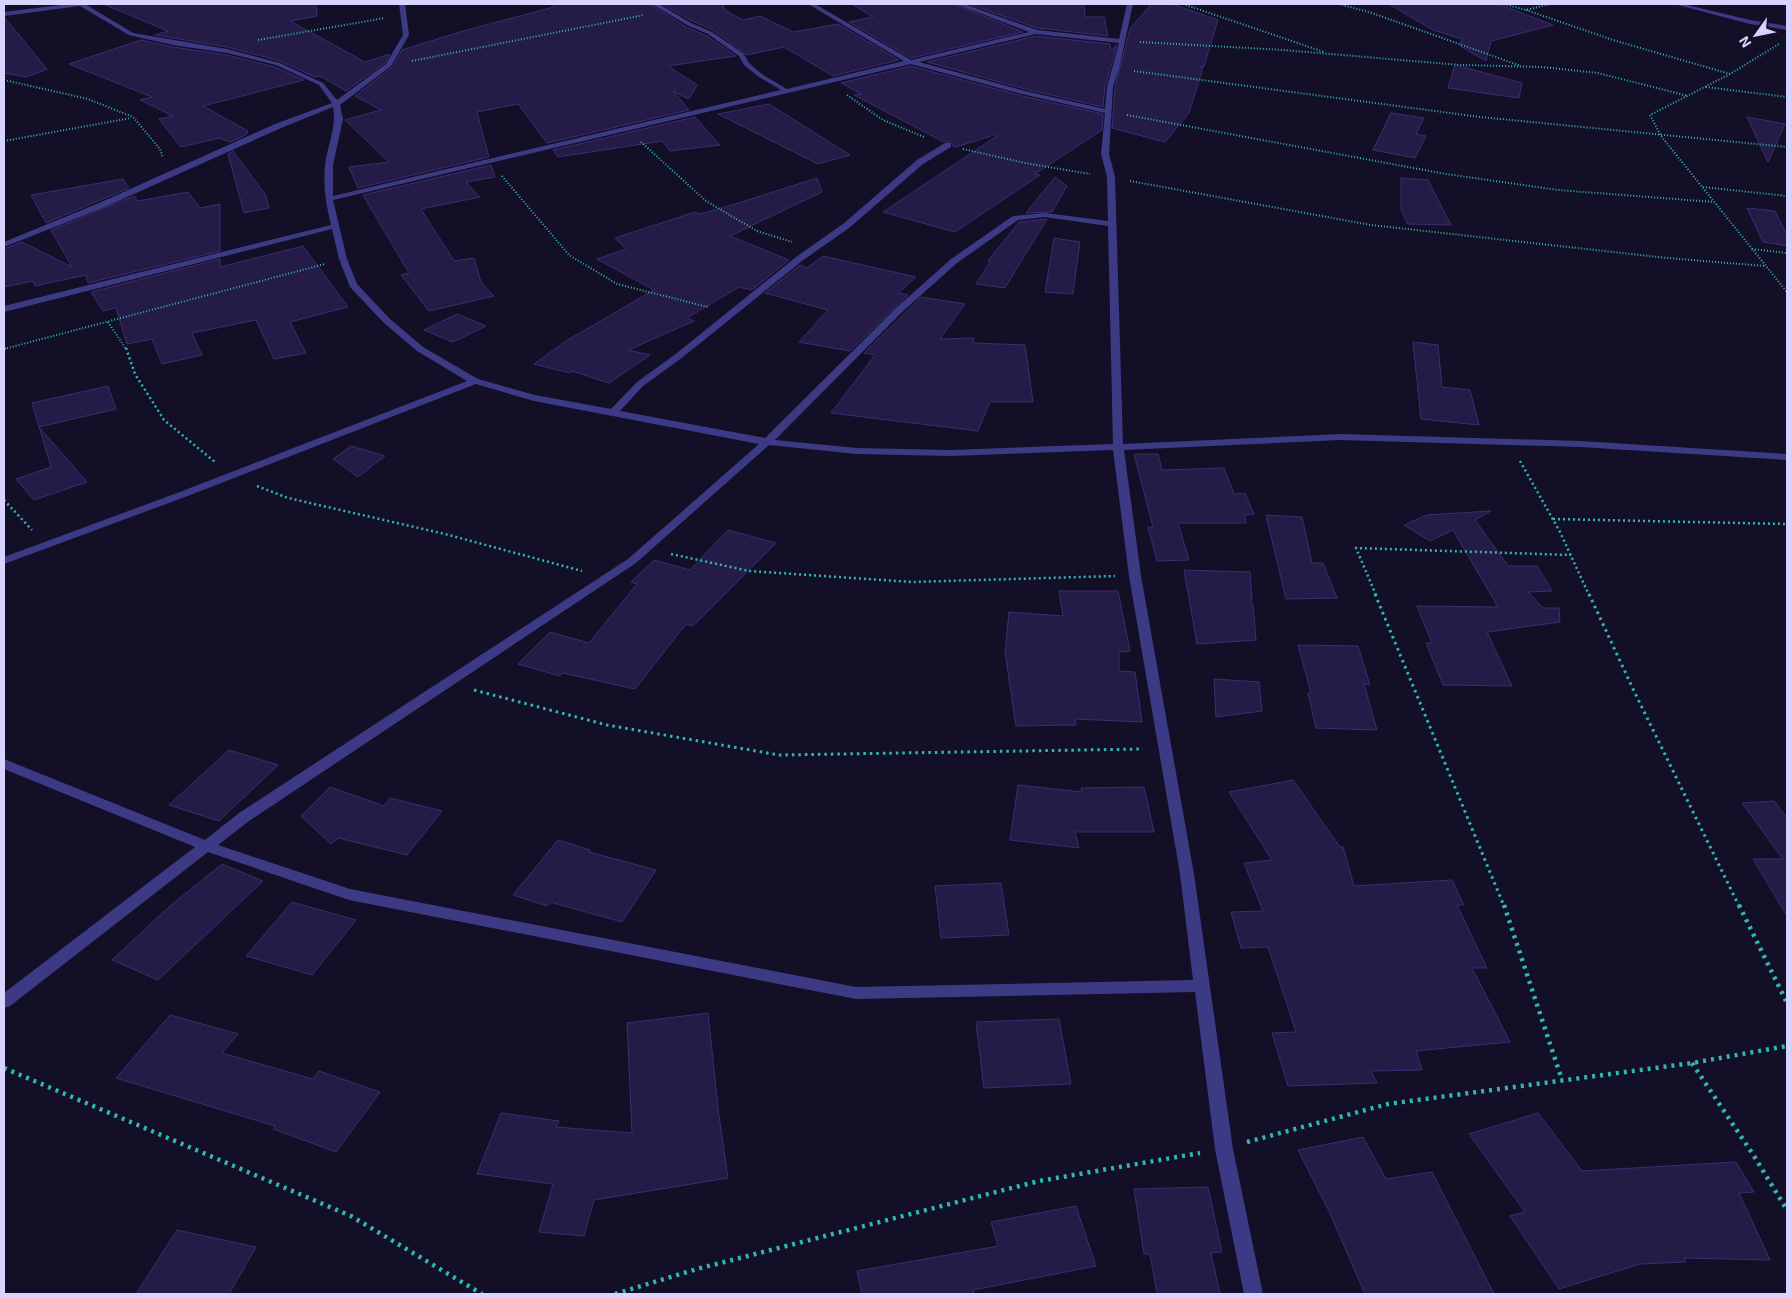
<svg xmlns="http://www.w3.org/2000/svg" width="1791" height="1298" viewBox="0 0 1791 1298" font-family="'Exo 2',sans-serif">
  <rect width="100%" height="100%" fill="#130f26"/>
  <!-- building -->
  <path fill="#241b47" stroke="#3b2d73" d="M103,4H316L317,16L290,21L365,62L390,54L385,63L346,91L320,76L315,77L280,61L227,47L155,35L168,31Z
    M553,4H650L686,27L707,36L736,56L668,66L697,85L689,99L673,91L689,110L547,143L518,104L477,112L489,157L358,188L349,167L389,162L345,120L381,110L355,96L392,67L402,50L463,31L554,7Z
    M662,4H722L726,11L743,20L760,16L793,32L838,24L899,60L833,76L784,47L747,55L713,30L692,21Z
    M852,4H954L1023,32L911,58L849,22L873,17Z
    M969,4H1084L1085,17H1104L1108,36L1037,28Z
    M1151,4H1172L1218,20L1204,66L1200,67H1203L1189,113L1165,142L1112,128L1115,87L1130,29Z
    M1389,4H1498L1553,25L1491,41L1486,61L1460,46L1462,39L1433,30Z
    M4,18H5L47,69L27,77L4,73Z
    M1036,36L1110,44L1111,50L1117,45L1105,87L1103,107L1025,89L927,62Z
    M141,40L173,47L227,55L275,67L304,80L203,106L248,131L246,135L230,142L219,138L181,147L159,119L173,116L140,100L152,97L69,64Z
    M1455,65L1522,83L1519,98L1448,88Z
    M911,66L1022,96L1103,114L1102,130L1035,174L1040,175L955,232L883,212L997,136V134L956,147L953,146L952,142H944L854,95L861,94L841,83Z
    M769,104L850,155L818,164L718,114Z
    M1391,113L1424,118L1416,134L1426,136L1415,158L1373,150Z
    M695,117L720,145L670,151L662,141L558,157L553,150Z
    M1747,117L1785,124L1768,162Z
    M233,151L265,194L269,208L244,213L228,154Z
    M491,165L495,177L466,182L480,197L421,209L454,261L474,258L481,282L494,296L429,311L401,275L409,273L363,195Z
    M1055,177L1067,186L1052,212L1026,213Z
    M817,178L822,192L730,236L789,260L752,290L739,287L687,318L694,321L628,350L650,355L609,383L572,371L570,373L534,364L566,341L654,290L597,259L626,249L615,238L695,212L700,214L732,205Z
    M1401,178L1428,180L1451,225L1408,224L1401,210Z
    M123,179L129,188L46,223L31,195Z
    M188,192L200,208L220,204V251L88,283L86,275L35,286L33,281L4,287V249L22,242L72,267L51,230L134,196L138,201Z
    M1747,208L1775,211L1787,235V246L1763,242Z
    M1047,219L1005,288L976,284L990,262L988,261L1019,222Z
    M1054,238L1080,242L1073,294L1045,292Z
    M303,246L348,307L290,322L306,353L274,359L256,320L192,333L202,355L162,364L152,339L127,344L116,308L103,311L91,292L220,259V267Z
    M823,256L916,277L898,293L908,295L850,351L799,342L828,310L765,293L800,265L807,268Z
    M921,297L965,304L940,339L974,338L973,343L1025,345L1033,402H990L978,431L831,413L875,355L864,353Z
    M457,314L486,326L453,342L424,330Z
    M1413,342L1438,345L1442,387L1470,390L1479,425L1421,419Z
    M108,386L116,409L39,427L87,482L34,500L16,479L51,467L32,403Z
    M351,446L385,456L358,477L333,459Z
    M1134,454H1158L1162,470L1224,468L1234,494L1245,493L1254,514L1245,515L1246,523H1178L1189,560L1157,561L1148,527H1153Z
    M1491,511L1475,520L1508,566H1537L1552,591L1528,592L1543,608H1559L1560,622L1487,632L1512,686L1443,685L1426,643H1432L1417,606L1498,607L1453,530L1430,541L1404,525L1427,515Z
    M1266,515L1302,517L1312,563H1323L1337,598L1286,599Z
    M728,530L776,543L693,626L686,624L635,689L563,673L560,676L518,664L550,632L589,643L637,584L631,582L654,560L690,570Z
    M1184,570L1250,572L1252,599H1250L1253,605L1256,640L1197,644Z
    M1059,591H1118L1130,651L1119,652V671L1135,672L1142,722L1075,719L1076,725L1016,726L1005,652L1009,612L1063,616Z
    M1298,645L1358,646L1370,685L1364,684L1377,730L1316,728L1308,693H1311Z
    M1214,679L1259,682L1262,711L1216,717Z
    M229,750L278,765L219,821L169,805Z
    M1293,780L1340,847H1343L1354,886L1452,880L1464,905H1457L1487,968H1472L1510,1042L1416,1051L1422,1070L1371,1071L1377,1083L1288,1086L1272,1033L1296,1032L1268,947L1241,948L1231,912L1263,911L1244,863L1272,860L1229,792Z
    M1018,785L1082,792L1081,788L1144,787L1154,832H1075L1079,848L1010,840Z
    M330,787L384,806L390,798L442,811L407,855L338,838L331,844L301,816Z
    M1774,801L1787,818V916L1753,859H1783L1742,803Z
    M558,840L590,850L589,852L656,870L622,922L550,902L547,906L513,895Z
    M222,864L263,881L158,980L112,960L170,906Z
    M1001,883L1009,935L941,938L935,886Z
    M292,902L356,920L312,975L246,956Z
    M708,1013L719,1116L728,1178L594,1200L584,1236L539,1232L553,1184L477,1174L501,1113L559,1121L556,1127L632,1133L627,1023Z
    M170,1015L238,1034L222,1053L313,1079L319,1071L380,1092L336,1152L273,1129L275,1126L116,1078Z
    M1059,1019L1071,1084L984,1088L976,1022Z
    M1538,1113L1582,1171L1736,1162L1754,1192L1739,1193L1770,1260L1684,1258L1686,1262L1640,1264L1559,1289L1510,1216L1525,1212L1469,1134Z
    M1363,1137L1386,1179L1432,1172L1494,1294H1365L1328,1209L1298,1150Z
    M1208,1187L1222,1252L1211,1253L1220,1294H1157L1150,1254H1144L1134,1189Z
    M1076,1206L1096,1266L973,1290L974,1294H862L857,1271L998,1246L991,1222Z
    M177,1230L256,1247L229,1294H136Z"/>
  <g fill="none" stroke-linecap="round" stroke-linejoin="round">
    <!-- path-far3 -->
    <path stroke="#2fb8b0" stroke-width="2" stroke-dasharray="1 2" stroke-linecap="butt" d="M1183,4L1324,52
      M1339,4L1372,13L1521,66
      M1504,4L1526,10L1550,4
      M1526,10L1613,40L1730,74L1779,44
      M258,40L385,18
      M1140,42L1283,50L1461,65L1542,67L1598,73L1688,96
      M412,61L644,15
      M1134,71L1480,117L1787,147
      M1730,74L1650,115L1661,136L1787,292
      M4,80L88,99L133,117L160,149L163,158
      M1706,87L1787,97
      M847,95L883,120L924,137
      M1127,115L1446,174L1558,190L1714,202
      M4,141L131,118
      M641,142L706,201L757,231L792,242
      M963,149L1025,163L1090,174
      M502,176L569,255L617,284L708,307
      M1130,181L1371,225L1667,258L1765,266
      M1703,187L1787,196
      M1752,249L1787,253
      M108,322L126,349
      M4,349L325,264"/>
    <!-- path-far2 -->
    <path stroke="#2fb8b0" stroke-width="2.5" stroke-dasharray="2 3" stroke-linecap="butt" d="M126,348L135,374L164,420L215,462
      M4,349L7,348
      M1520,461L1560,532L1589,595
      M257,486L288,498L445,534L582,571
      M4,500L32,530
      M1553,519L1787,524
      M671,554L749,571L912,582L1115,576
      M1376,595L1356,548L1571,555"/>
    <!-- path-far1 -->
    <path stroke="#2fb8b0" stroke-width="3" stroke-dasharray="2.5 4" stroke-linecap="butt" d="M1375,594L1504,906
      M1589,594L1633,689L1739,906
      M474,690L607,725L779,755L1143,749"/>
    <!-- path -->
    <path stroke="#2fb8b0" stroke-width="4.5" stroke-dasharray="3 5" stroke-linecap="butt" d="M1504,905L1562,1080
      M1739,905L1787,1003
      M1692,1063L1754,1156L1787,1210
      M4,1068L351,1216L482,1294
      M1247,1142L1388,1104L1692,1063L1787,1046
      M615,1294L697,1269L1039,1181L1200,1153"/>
    <!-- minor -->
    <path fill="#3d3a85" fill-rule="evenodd" d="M69,4H85L133,33L227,49L280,63L323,83L337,100L386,64L403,35L399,4H405L409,35L391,66L340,105L343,119L333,165V196L781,90L759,77L744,65L739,56L708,34L687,25L652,4H659L691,23L712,32L744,54L749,63L763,75L787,89L904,61L808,4H815L911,60L1029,32L956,4H964L1037,30L1119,39L1127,4H1133L1119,69L1113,87L1109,154L1115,177L1123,444L1340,434L1580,441L1787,454V460L1580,447L1340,440L1124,450L1141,576L1194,874L1233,1149L1263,1294H1244L1215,1149L1195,992L856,999L349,900L208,852L10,1006L4,1008V993L195,847L4,769V759L205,840L239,813L628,559L759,444L534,401L476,384L185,497L4,564V557L177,493L467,381L417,351L384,323L350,287L339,259L332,229L4,312V306L331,225C326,205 323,186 325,166C327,146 337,128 333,107L281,128L105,207L4,247V242L99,203L275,124L332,103L319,85L276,65L227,53L173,45L129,35L80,6L4,16V12ZM1036,34L1119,43L1107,87L1105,109L1025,91L919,62ZM911,64L1022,94L1105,113L1101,154L1107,177L1108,221L1045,213L1013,216L951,259L895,309L765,438L620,411L643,386L683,357L802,261L849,228L923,164L951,147V143H945L917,160L843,224L796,257L677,353L637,382L611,409L535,395L478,379L423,347L390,319L357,284L347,259L333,200ZM1045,217L1108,226L1113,444L951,450L857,448L775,440L901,313L957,263L1018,220ZM769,445L857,454L951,456L1113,450L1129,576L1180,874L1193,980L856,987L350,889L218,845L249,821L636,563Z
      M1674,4H1683L1750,20L1787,26V30L1750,24Z"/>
  </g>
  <!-- border -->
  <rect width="1791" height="1298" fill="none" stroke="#d9d4ff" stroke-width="10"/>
  <!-- north arrow -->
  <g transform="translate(1756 35) rotate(237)" stroke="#130f26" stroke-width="4" paint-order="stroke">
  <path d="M0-4L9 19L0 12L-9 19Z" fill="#d9d4ff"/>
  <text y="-8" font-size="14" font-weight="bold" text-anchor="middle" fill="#d9d4ff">N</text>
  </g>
</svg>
